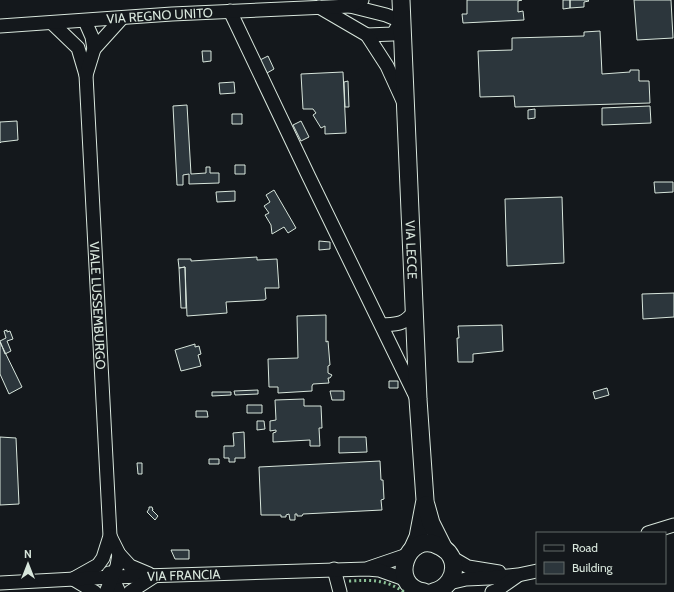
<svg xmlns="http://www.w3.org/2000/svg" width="674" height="592" viewBox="0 0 674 592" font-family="Cabin,sans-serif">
  <rect width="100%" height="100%" fill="#14181c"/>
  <!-- building -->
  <path fill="#2c363c" stroke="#d8e6dc" d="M467,0H522L518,1V12L523,11L524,20L463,23L462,14H467Z
    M563,0H570V8L563,9Z
    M570,0H588L589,1L584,2V7L570,8Z
    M634,0H671L673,38L637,40Z
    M600,31L602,74L630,72V70H639V81H649L650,103L515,107L514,96L480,97L478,51L512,50V38L584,36V32Z
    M202,51H211V61L203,62Z
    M268,56L274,69L267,73L260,60Z
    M343,72L346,133L325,134V126L321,128L313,115L316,113L313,109H303L301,74Z
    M348,81L349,107H345L344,82Z
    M234,82L235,93L220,94L219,83Z
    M187,105L191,174L206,173V167H210V173H219V183L189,184V174L183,175V185H177L173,106Z
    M650,106L651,123L602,125V108Z
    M535,109V118L528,119V110Z
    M232,114H242V124H232Z
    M17,121L18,140L1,142L0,143V122Z
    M301,121L309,137L301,141L293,125Z
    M235,165H245V174H235Z
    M654,182H673V192L655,193Z
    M274,190L296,228L288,233L284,227L272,234L271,225L265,215L269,213L264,206L270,202L266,195Z
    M235,191V201L217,202L216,192Z
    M562,197L564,263L507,266L505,199Z
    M319,241L330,242V249L319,250Z
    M257,257V260L277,259L279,288H265L266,299L264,300L226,302L227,313L187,316L185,267L179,268L178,259H191V261Z
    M185,267L186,308H181L179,268Z
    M674,293V317L643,319L642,294Z
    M326,315V342L328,341L330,365L328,366V373L332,375L330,378H328L329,383L313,384L312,386V391L278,393V387H269L268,359L298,358L297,316Z
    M502,325L503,351L473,354V362H458L457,338H459L458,326Z
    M7,330V332L10,331L13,339L7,341L11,351L5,354L0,341L6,338L4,331Z
    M0,342L22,387L9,394L0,374Z
    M195,344V347L199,346L201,354L198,355L201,366L181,371L175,350Z
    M389,381H398V388H389Z
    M607,388L609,395L595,399L593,392Z
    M258,390V394L235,395L234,391Z
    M330,391H344V400H332Z
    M212,392H231V395L212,396Z
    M304,399V406H321L322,428H319L320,446H310V440L273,442V433L276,432V430L270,431V421L276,420L275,400Z
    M247,405H262V413H247Z
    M196,411H207L208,417H196Z
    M257,421H264L265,429L257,430Z
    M244,432L245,458H235V462H229V458H224V446H234L233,433Z
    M0,437L16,438L19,504L0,505Z
    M339,437H366L367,452L339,453Z
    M209,459H219V464H209Z
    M380,461L381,480H383L384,499L381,500L382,510L303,514L302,516H297V514H295V520H290L289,514L286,515V517H281V515H261L259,467Z
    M137,463H142V474H138Z
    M149,507H152L153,510H152L158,516L155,520L147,512L149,509Z
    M171,550H189V559H175Z"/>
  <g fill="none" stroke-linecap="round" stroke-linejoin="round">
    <!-- minor casing -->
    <g stroke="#d8e6dc" stroke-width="15">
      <g id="minor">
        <path d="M350,6L386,15L401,21L393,34L367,35"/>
        <path d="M319,7L367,35L387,66L403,101"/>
        <path d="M230,11L309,177L416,397"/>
        <path d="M85,21L92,37L94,49"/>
        <path id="s1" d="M52,23L78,48L86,75L110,536L103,558L98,565L73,579"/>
        <path id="s2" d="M0,26L172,14L350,6L362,0"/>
        <path d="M86,75L94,49L122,18"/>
        <path d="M382,325C398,324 403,325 414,312"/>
        <path d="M648,533L674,525"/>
        <path d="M110,536L119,554L130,566L149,574"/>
        <path d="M451,557L468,567L499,572"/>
        <path d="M369,568L407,555"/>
        <path d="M334,569L340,592"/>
        <path d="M109,573L112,577L119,592"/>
        <path d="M73,579L95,592"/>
        <path id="s3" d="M0,583L112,577L367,569L379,570L407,580"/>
        <path d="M449,583L466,579L489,578L518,575L537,571"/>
        <path d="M106,592L117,566L119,554"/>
        <path d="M130,592L153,577"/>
        <path d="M492,592L497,590L517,576"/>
      </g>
    </g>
    <!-- major casing -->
    <g stroke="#d8e6dc" stroke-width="19">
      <g id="major">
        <path id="s4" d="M401,0L418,399L425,500L418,537L413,548"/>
        <path d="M426,505L431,523L444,549"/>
        <path d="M424,592C387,586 407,529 439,546C446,549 451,554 453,562C456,576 447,589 433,592"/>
      </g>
    </g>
    <!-- minor -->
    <use href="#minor" stroke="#14181c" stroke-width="13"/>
    <!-- major -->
    <use href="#major" stroke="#14181c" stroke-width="17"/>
    <!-- hedge -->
    <path stroke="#8ac095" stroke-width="3" stroke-dasharray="2 3" stroke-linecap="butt" d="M349,581C371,580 385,579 404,592"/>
  </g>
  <g text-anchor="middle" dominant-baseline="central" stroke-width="3" stroke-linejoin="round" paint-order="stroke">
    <!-- street labels -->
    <g font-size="13" fill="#d8e6dc" stroke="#14181c">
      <text stroke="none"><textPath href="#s2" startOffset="160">VIA REGNO UNITO</textPath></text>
      <text stroke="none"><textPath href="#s4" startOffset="250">VIA LECCE</textPath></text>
      <text stroke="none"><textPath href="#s1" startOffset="295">VIALE LUSSEMBURGO</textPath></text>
      <text stroke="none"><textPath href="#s3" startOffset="184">VIA FRANCIA</textPath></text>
    </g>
  </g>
  <!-- legend -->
  <rect x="536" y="532" width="130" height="52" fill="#14181c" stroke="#626a69"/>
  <rect x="544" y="545" width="20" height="6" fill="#14181c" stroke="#626a69"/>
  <text x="572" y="552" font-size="12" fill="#d8e6dc">Road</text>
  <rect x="544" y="562" width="20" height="12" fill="#2c363c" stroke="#626a69"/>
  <text x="572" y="572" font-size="12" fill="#d8e6dc">Building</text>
  <!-- north arrow -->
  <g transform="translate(28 564)" stroke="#14181c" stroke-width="3" paint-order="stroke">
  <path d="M0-3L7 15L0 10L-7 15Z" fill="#d8e6dc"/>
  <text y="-6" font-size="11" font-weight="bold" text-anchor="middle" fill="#d8e6dc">N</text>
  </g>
</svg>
